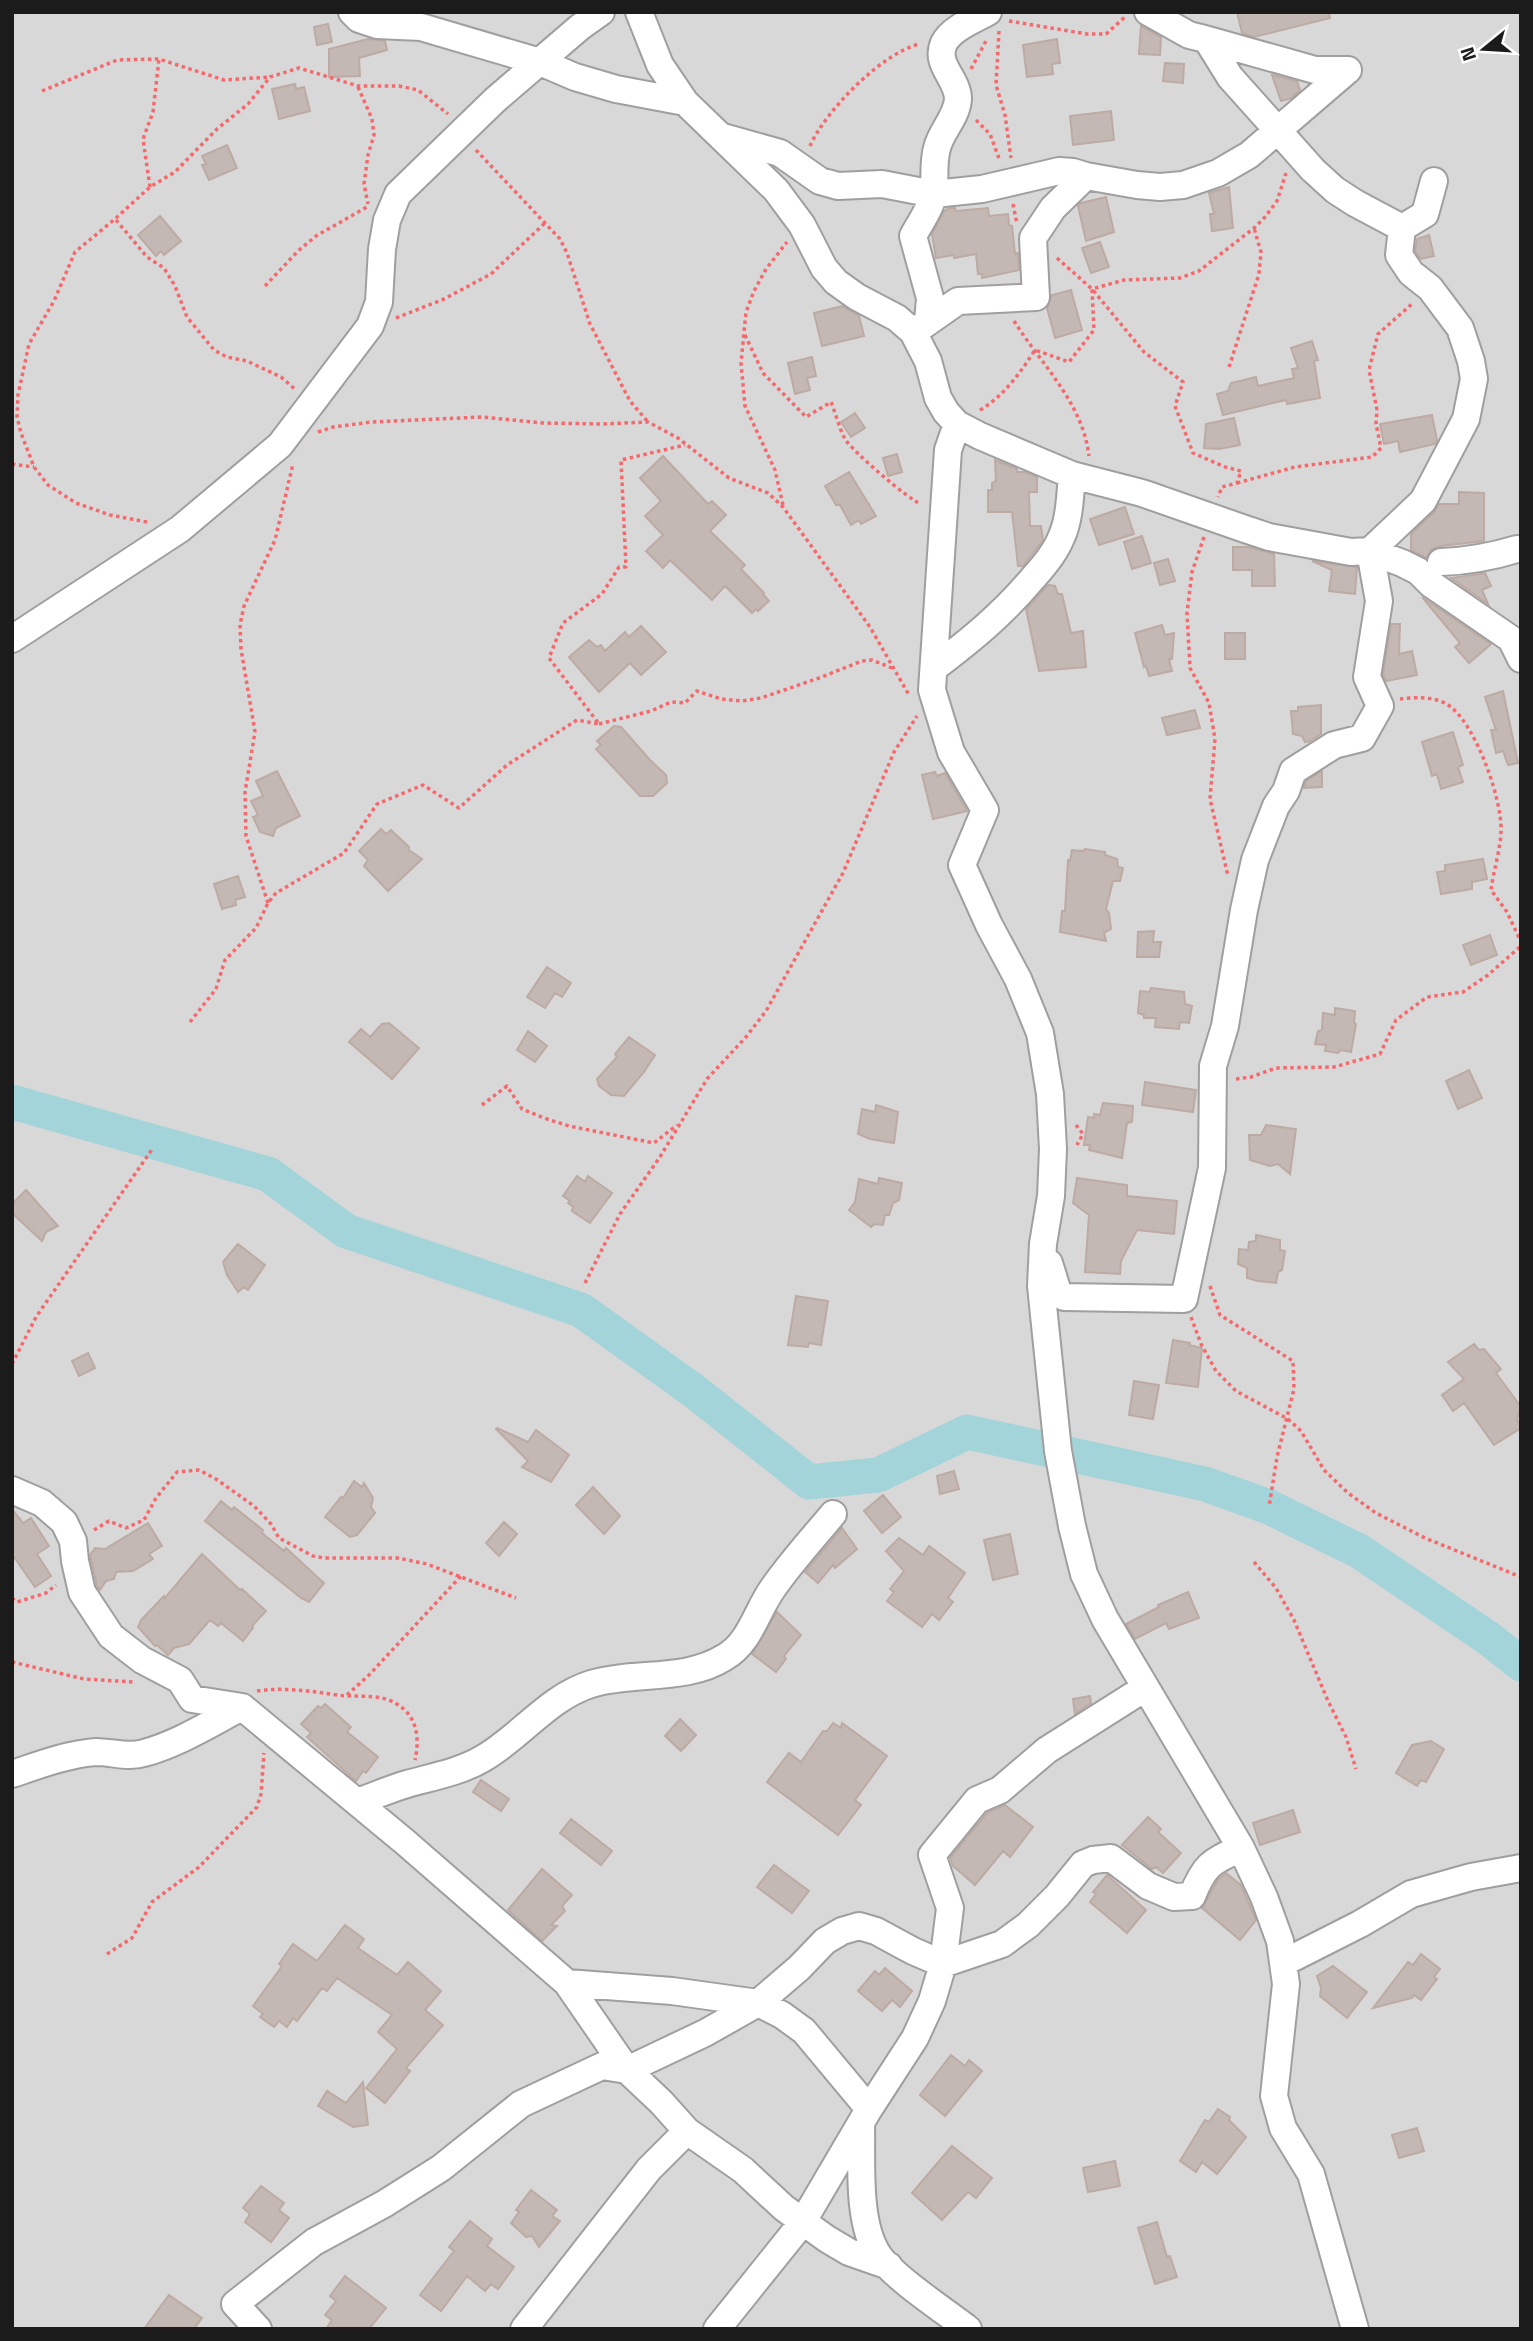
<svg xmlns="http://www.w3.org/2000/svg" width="1533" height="2341" viewBox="0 0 1533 2341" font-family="'Titillium Web',sans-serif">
  <rect width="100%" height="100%" fill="#ece7e0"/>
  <!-- residential -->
  <path fill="#d9d8d8" d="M12,12H1521V2329H12Z"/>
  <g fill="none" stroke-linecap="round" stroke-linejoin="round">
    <!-- river -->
    <path stroke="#a2d4d9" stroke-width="35" d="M12,1102L268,1174L346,1231L581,1310L694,1391L809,1482L878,1475L967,1432L1205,1484L1269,1507L1359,1551L1488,1638L1521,1664"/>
  </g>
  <!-- building -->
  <path fill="#c3b8b4" stroke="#bdaba3" stroke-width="2" d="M1237,12H1329L1330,18L1254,37L1242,33Z
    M328,24L332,42L317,45L314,27Z
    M1141,26L1161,37L1160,55L1139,54Z
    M368,39L385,41L387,50L359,58L360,76L329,77V49Z
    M1057,39L1060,63L1052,64L1053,74L1027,77L1023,45Z
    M1165,63L1184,64L1183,83L1163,81Z
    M1272,75L1297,81L1300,90L1292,98L1281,101Z
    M295,84L296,89L304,87L310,111L279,119L272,89Z
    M1111,111L1114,140L1073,145L1070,116Z
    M227,145L237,168L209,180L202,165L206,164L202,156Z
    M1229,187L1233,228L1212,231L1210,214H1214L1209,193Z
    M1106,197L1114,232L1086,241L1078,206L1081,203Z
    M950,208H955L956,211L988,208L989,216L1008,214L1009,225L1012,226L1015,254L1018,253L1019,270L982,278V274H978L976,254L954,258V255L936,258L932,234L944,211Z
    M160,216L181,241L164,255L161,251L156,256L138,235Z
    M1429,235L1434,256L1421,259L1415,251L1417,239Z
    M1100,242L1109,267L1091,273L1082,248Z
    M1071,290L1082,330L1055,338L1047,308L1052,295Z
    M842,306L859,316L864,336L822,346L814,313Z
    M1312,341L1318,360L1314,361L1320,398L1287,404L1286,400L1223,415L1217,394L1228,391L1231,383L1256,377L1258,386L1294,378L1292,369L1298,368L1291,348Z
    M812,357L816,376L807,378L810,390L795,394L788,363Z
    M855,413L865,428L851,437L841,422Z
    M1432,415L1437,440L1435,444L1400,452L1398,441L1384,444L1380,424Z
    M1234,418L1240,445L1219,449L1204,448L1206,424Z
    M897,454L902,472L888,476L883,458Z
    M663,456L708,504L712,501L726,515L710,531L745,565L741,569L764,593L763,594L769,601L758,611L756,609L752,613L725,586L712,600L670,560L663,568L646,551L663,535L645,516L661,501L640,478Z
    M995,460L1017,469V472H1025L1037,477V492H1029L1030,526H1041L1043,540L1023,566H1018L1012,512H988V490H992V483L996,481Z
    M849,472L876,516L861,524L859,520L851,525L840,505H836L825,486Z
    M1459,492L1484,493V541L1440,546L1432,549L1426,558L1411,550V534L1434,512L1439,504H1459Z
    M1125,507L1134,534L1099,545L1090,519Z
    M1142,536L1151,563L1132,569L1124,542Z
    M1233,547H1249L1274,554L1275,586H1252V570H1233Z
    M1168,559L1175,581L1160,585L1154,563Z
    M1312,561L1357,567L1355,594L1329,591L1332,570Z
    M1485,573L1491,586L1482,590L1488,604L1451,578Z
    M1048,585L1055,586L1058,594H1062L1071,633L1083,631L1086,667L1039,671L1026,609Z
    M1422,597L1491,644L1469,663L1455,647L1460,643Z
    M1391,624H1400L1399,654L1412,651L1417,675L1386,681L1383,675Z
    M1162,625L1165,635L1174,633L1172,659H1169L1172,671L1149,676L1146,666L1144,667L1135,633Z
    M641,626L666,652L641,675L630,663L599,692L569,657L589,640L597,647L601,645L605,651L625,632L629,637Z
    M1225,633H1245V659H1225Z
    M1503,691L1518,763L1508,765L1503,751L1496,753L1491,730H1496L1485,697Z
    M1321,705V734L1310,741L1305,742L1302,736L1293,734L1291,711H1298V707Z
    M1195,710L1200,728L1167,735L1162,718Z
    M614,726L621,727L650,760L666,775L667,783L653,796H640L596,749L601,745L597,741Z
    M1453,732L1463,765L1458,767L1463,782L1441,789L1437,774L1432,776L1422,742Z
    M277,771L300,816L276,828L273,836L260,832L253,817L258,815L251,801L263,796L256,781Z
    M1322,771V787L1304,788L1306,781Z
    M935,772L937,776L945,773L967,811L933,819L922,775Z
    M381,829L386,834L391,830L409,847V850L422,859L388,891L364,866L368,860L359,851Z
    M1085,849L1105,852V855L1117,859L1118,867L1123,868L1120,881H1113L1106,909L1109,913L1111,929L1104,933L1106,941L1060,932L1062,911H1065L1068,860L1070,861L1072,850L1083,851Z
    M1483,859L1487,879L1472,882V889L1441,894L1437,872L1445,871V865Z
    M238,876L245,897L235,900L236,905L222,909L214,884Z
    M1154,931L1153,942H1161L1159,957H1137L1138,932Z
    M1490,935L1497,955L1471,965L1463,945Z
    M547,967L571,983L562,997L555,993L545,1008L527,997Z
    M1151,988L1184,992L1185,1004L1192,1006L1189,1023L1180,1022L1179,1029L1155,1027L1156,1018H1144V1015L1138,1013L1140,991L1149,992Z
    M1335,1008L1355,1011L1354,1023L1356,1024L1351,1052L1341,1050L1338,1053L1325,1051L1326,1045L1315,1044L1318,1031L1322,1030L1323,1013L1335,1015Z
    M389,1023L419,1048L392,1079L349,1042L361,1029L370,1037L382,1024Z
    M528,1031L547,1046L535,1062L517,1050Z
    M629,1037L655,1055L644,1072L624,1096L611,1095L599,1086L597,1079L617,1057L615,1054Z
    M1469,1070L1482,1098L1458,1109L1446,1081Z
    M1145,1082L1196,1090L1193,1112L1142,1105Z
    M1103,1103L1133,1106L1132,1122L1127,1123L1122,1158L1089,1150L1090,1145H1084L1088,1117L1094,1118V1114L1100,1115Z
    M876,1105L898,1112L894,1143L870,1139L858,1134L862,1109L875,1112Z
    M1266,1125L1296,1129L1290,1174L1278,1164L1270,1166L1250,1160L1249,1135H1261Z
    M577,1176L585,1182L588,1176L612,1193L590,1223L572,1211L573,1207L568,1203L570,1201L563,1196Z
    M879,1178L902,1183L899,1200L893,1203L889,1215H885L883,1225L875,1224L871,1227L849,1210L855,1202L859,1179L878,1184Z
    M1077,1178L1127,1185V1196L1177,1201L1174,1234L1137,1230L1121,1261L1120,1274L1085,1272L1089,1215L1073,1203Z
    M26,1190L58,1226L46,1232L42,1241L12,1213V1204Z
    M1256,1235L1280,1240V1250L1285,1251L1282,1270L1278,1272L1276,1283L1258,1281L1247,1278V1268L1238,1264L1239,1249L1248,1250L1249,1242L1256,1241Z
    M238,1244L265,1265L248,1290L244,1287L238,1292L227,1275L223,1262Z
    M796,1296L828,1301L821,1345L809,1343L808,1347L788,1345Z
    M1173,1340L1190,1343L1189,1345L1202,1348L1198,1387L1166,1383Z
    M1474,1344L1479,1350L1484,1349L1501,1369L1496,1373L1521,1407L1517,1419L1521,1428L1494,1445L1464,1403L1453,1411L1442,1395L1464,1379L1448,1362Z
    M88,1353L95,1368L79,1376L72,1361Z
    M1134,1381L1159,1385L1153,1419L1129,1415Z
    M497,1428L528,1442L536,1430L569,1455L551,1482L522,1467L528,1461L496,1429Z
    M954,1471L959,1489L940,1494L937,1476Z
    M354,1481L362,1487L364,1483L373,1498L371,1507L375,1513L357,1535L350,1537L325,1517L341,1497L343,1498Z
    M593,1487L620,1516L604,1534L576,1505Z
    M883,1495L901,1517L882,1533L864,1511Z
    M221,1501L232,1510L234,1507L263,1530L262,1533L284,1551L286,1548L324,1583L309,1602L301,1598L205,1521Z
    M12,1509L23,1523L31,1518L49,1546L37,1554L51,1576L35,1587L12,1554Z
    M504,1522L517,1534L499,1556L486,1543Z
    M148,1523L162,1546L149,1554L153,1559L133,1571L116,1572L114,1579L106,1581L100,1590L97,1586L90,1555L95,1548L105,1549Z
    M842,1528L857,1549L835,1568L833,1565L818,1583L805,1572Z
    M1010,1534L1018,1574L993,1580L984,1540Z
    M899,1538L923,1555L929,1546L965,1573L948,1598L953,1602L939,1620L932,1614L922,1627L887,1601L894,1592L890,1589L904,1571L886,1551Z
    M202,1554L240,1590L242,1589L266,1611L252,1626L253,1628L243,1641L221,1623L218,1626L210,1620L189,1644L174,1648L168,1655L157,1645L155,1646L138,1627L141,1620L164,1596L165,1598Z
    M1188,1592L1199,1618L1169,1629L1166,1623L1135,1639L1126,1624L1159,1607L1158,1605Z
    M777,1612L801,1635L784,1656L786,1659L776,1672L752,1654Z
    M1090,1696L1091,1703L1075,1714L1073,1699Z
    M325,1704L351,1727L347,1732L378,1757L366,1773L363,1771L356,1781L307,1737L311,1733L301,1724L318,1706L321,1708Z
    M680,1719L696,1735L681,1751L665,1736Z
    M833,1723L841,1728L842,1723L887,1756L855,1800L861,1805L838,1835L767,1782L789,1753L801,1762L823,1731H827Z
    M1431,1741L1444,1749L1426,1782L1421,1780L1417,1786L1396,1773L1412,1745Z
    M481,1780L509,1799L501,1811L473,1792Z
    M1005,1805L1033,1827L1010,1857L1003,1851L975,1885L953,1866L950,1858L987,1813Z
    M1293,1810L1300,1832L1260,1845L1253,1823Z
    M1148,1817L1161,1829L1158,1832L1181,1853L1163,1873L1156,1867L1152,1869L1122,1845Z
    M571,1819L612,1851L601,1865L560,1833Z
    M774,1865L809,1891L792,1913L757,1887Z
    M542,1869L572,1895L562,1906L565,1911L551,1925L557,1926L542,1941L508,1910Z
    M1226,1873L1241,1885L1256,1920L1240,1940L1202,1908L1218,1880Z
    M1107,1875L1146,1910L1127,1933L1090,1902L1096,1894L1093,1892Z
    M345,1925L364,1939L358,1948L397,1975L408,1962L441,1991L425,2010L443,2025L406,2068L410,2071L385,2103L366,2088L397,2049L378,2032L392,2015L337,1978L327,1991L322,1988L297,2021L293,2018L287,2027L279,2021L274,2027L260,2017L263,2014L253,2006L282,1966L279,1964L293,1944L317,1961Z
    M1421,1954L1440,1969L1434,1977L1437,1979L1421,2000L1414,1995L1412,1998L1373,2008L1408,1962L1413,1965Z
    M1333,1966L1367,1992L1347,2018L1320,1996L1321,1988L1317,1976Z
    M885,1968L912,1991L900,2007L892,2000L882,2011L858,1991L875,1971L879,1975Z
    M951,2055L965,2066L969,2060L982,2071L945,2116L920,2095Z
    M363,2082L368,2125L353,2127L318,2106L327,2091L346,2103Z
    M1218,2109L1230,2117L1229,2120L1246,2137L1217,2174L1202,2162L1196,2172L1180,2161L1205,2120L1209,2122Z
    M1417,2128L1424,2151L1399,2158L1392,2135Z
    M952,2146L992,2178L976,2198L968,2192L942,2220L912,2193Z
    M1115,2161L1120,2186L1088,2192L1083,2168Z
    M261,2186L284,2203L279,2210L289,2218L271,2242L245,2222L250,2214L243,2208Z
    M531,2190L557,2210L552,2216L560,2221L539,2247L532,2236L526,2237L511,2223L519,2212L516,2210Z
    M470,2221L492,2239L487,2246L514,2267L498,2289L491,2284L485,2291L467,2276L441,2311L420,2295L454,2251L449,2247Z
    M1157,2222L1167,2257L1170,2256L1177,2277L1155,2284L1138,2228Z
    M345,2276L386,2308L369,2329H326L332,2320L325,2315L336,2301L330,2296Z
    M169,2295L202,2318L194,2329H144Z"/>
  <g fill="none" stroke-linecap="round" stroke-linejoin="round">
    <!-- minor casing -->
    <g stroke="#9f9f9f" stroke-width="30">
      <path id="minor" d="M352,12L359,19L377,25L421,27L540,62L575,77L616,89L685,102
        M639,12L660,65L685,102L776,190L802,225L824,268L836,282L857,297L897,318L913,332L928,361L938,398L946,412L957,424L980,436L1072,475L1142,493L1245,529L1269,537L1351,552L1370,551L1402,563L1418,571L1431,584L1511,639L1521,659
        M1148,12L1189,35L1201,38L1315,70H1348
        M1207,40L1230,77L1313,170L1335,190L1355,203L1402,228
        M723,137L780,153L820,181L838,186L882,184L934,194L982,189L1059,171L1073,172L1086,176L1137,185L1160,187L1183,185L1218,173L1249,155L1348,70
        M928,322L930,298L913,236C920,223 932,206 934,192C935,177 933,162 937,148C941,131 957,117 958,99C958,78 934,65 944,43C952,28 974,20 988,12
        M918,329L958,301L1036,297L1033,238L1053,208L1086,176
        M957,424L948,450L932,690L951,752L985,810L962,865L989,925L1018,979L1040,1033L1050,1094L1053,1149L1051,1196L1043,1244L1041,1286L1058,1451L1072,1526L1084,1574L1105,1619L1241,1848L1264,1897L1280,1941L1286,1984L1274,2096L1283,2128L1311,2174L1355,2329
        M1441,562C1468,561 1491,557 1517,549
        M12,639L180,529L280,445L370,326L379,302L382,249L387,220L398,194L495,100L580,27L601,12
        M934,668C971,640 1003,614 1033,578C1044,566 1055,553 1061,538C1070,519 1070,495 1072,475
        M1049,1263L1058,1292L1064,1297L1184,1299L1212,1168L1213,1066L1225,1026L1244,910L1255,860L1276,806L1286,791L1293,771L1334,745L1362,738L1380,706L1367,677L1379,601L1370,551L1423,501L1466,419L1474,379L1471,361L1460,328L1430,288L1411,273L1399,255L1402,228L1425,214L1434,181
        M12,1490L42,1503L64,1522L73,1541L75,1561L82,1592L111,1636L142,1660L180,1680L192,1699L242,1707L405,1842L567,1983L627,2070L661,2102L687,2131L743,2170L784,2208L827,2239L849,2252L889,2266
        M12,1774C39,1765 68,1754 96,1752C112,1752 129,1758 144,1753C178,1744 211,1723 242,1707
        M357,1802C374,1796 390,1789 407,1784C432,1777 460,1772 482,1759C521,1737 547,1698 591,1684C634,1671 686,1682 725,1657C750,1643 757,1610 773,1588C791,1562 813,1538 833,1514
        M1283,1963L1360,1924L1411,1894L1471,1877L1521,1868
        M567,1983L672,1991L758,2003L782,2015L804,2031L869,2109
        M861,2126C862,2163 857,2220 877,2253C890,2275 945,2311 968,2329
        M258,2329L235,2304L314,2242L384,2204L441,2168L521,2104L602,2066L627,2070L705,2033L758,2003L799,1968L825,1941L842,1931L859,1926L876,1931L913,1951L943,1964L1002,1944L1028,1925L1057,1896L1083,1864L1093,1860L1111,1858L1148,1886L1174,1897L1192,1896C1205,1864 1211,1862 1241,1848
        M524,2329L649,2169L687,2131
        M717,2329L802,2223L869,2109L915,2038L932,2001L943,1964L950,1908L932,1855L977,1800L1000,1790L1047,1750L1145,1688"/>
    </g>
    <!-- path -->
    <path stroke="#f5696d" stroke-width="3.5" stroke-dasharray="3.5 3.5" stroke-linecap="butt" d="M1009,21L1087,34H1106L1126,16
      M999,31L996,85L1005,115L1011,158
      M971,69L987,39
      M358,87L372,119L374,135L368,155L364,184L368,204
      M42,91L117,60L159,59L224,80L270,77
      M976,120L990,134L1000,161
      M810,146C826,110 881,54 919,44
      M476,150L560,239L567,253L590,324L630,401L648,422
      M150,187L143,139L153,112L159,59
      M1013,204L1017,224
      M116,220L147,257L164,268L175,286L187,317L214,350L227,357L247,361L281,377L296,390
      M1057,258L1092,289L1144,352L1183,382L1175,406L1193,453L1225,467L1241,471L1237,483L1222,487L1218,497
      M265,286L298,251L316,236L367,207
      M396,318L444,299L491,274L546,222
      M1014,321C1041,364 1083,403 1089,456
      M745,335L763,373L806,417L831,402C836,414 839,428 845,439C852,451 909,500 921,504
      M1229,367L1259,274L1261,252L1254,228
      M980,410C1004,396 1020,373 1035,350L1069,362L1094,330L1092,289L1124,280L1180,278L1199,271L1254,228L1265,217L1277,201L1286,173
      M318,432L333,427L372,422L482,417L543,423L602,424L648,422L678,438L729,478L768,493L783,507L870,627L909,695
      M12,464L34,467
      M1237,483L1295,467L1372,457L1381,448L1376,424L1377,410L1369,370L1378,334L1413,303
      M783,505L775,470L745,406L741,363L746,312L754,291L766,269L787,242
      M147,522L110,515L76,503L48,485L34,467L21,433L17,417L18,395L29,344L54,301L75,252L115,219L150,187L175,172L217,129L248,104L270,77L299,68L358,86H399L418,90L448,114
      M1204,537L1192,572L1187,613L1190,668L1209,703L1215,739L1210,799L1228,876
      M1400,699C1417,697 1439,696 1452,708C1477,729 1502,799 1501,831C1501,847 1493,873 1491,890L1507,912L1521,942
      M599,724L651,711L671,702L685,703L697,691L721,699L741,701L761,698L819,678L862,661L872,660L892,668
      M268,903L246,836L245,792L255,732L241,649L240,625L244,606L275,540L293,464
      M190,1022L216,989L225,960L256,928L268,903L276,893L344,853L377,804L423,785L459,808L507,765L577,720L599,724L549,658L563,623L602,594L619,567H626L621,460L685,445
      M1236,1079L1251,1077L1276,1068L1334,1067L1380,1054L1396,1020L1427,997L1463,992L1488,975L1521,946
      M482,1105L507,1086L522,1109L544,1118L569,1126L654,1143L677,1125
      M1076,1125L1083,1134L1077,1145
      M585,1283L620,1214L660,1157L707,1079L746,1037L766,1011L843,873L894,752L917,716
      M1210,1286L1220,1315L1293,1361L1294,1389L1277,1457L1269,1507
      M1191,1317L1201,1344L1216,1371L1236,1391L1288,1419L1301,1431L1324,1470L1348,1493L1376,1513L1425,1538L1521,1577
      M12,1364L36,1317L153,1148
      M94,1530L109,1521L126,1528L144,1520L156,1498L177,1472L199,1470L216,1479L254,1506L271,1524L279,1538L313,1556L324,1558H398L427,1564L516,1598
      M1254,1562L1276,1588L1294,1620L1328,1701L1346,1737L1356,1769
      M12,1598L17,1602L46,1593L56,1585
      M12,1662L84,1679L133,1682
      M257,1691C284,1687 310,1691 337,1695C353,1697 371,1695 386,1699C415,1709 421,1733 415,1760
      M347,1695L369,1675L461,1576
      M107,1954L132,1938L152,1902L199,1867L257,1807L261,1794L264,1753"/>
    <!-- minor -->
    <use href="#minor" stroke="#fff" stroke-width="26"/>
  </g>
  <!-- border -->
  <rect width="1533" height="2341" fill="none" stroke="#1b1b1b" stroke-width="28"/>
  <!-- north arrow -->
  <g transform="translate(1484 49) rotate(252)" stroke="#ffffff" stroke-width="5" paint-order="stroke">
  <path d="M0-5L12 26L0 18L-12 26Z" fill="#1b1b1b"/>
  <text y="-10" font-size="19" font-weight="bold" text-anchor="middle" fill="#1b1b1b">N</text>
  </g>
</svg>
